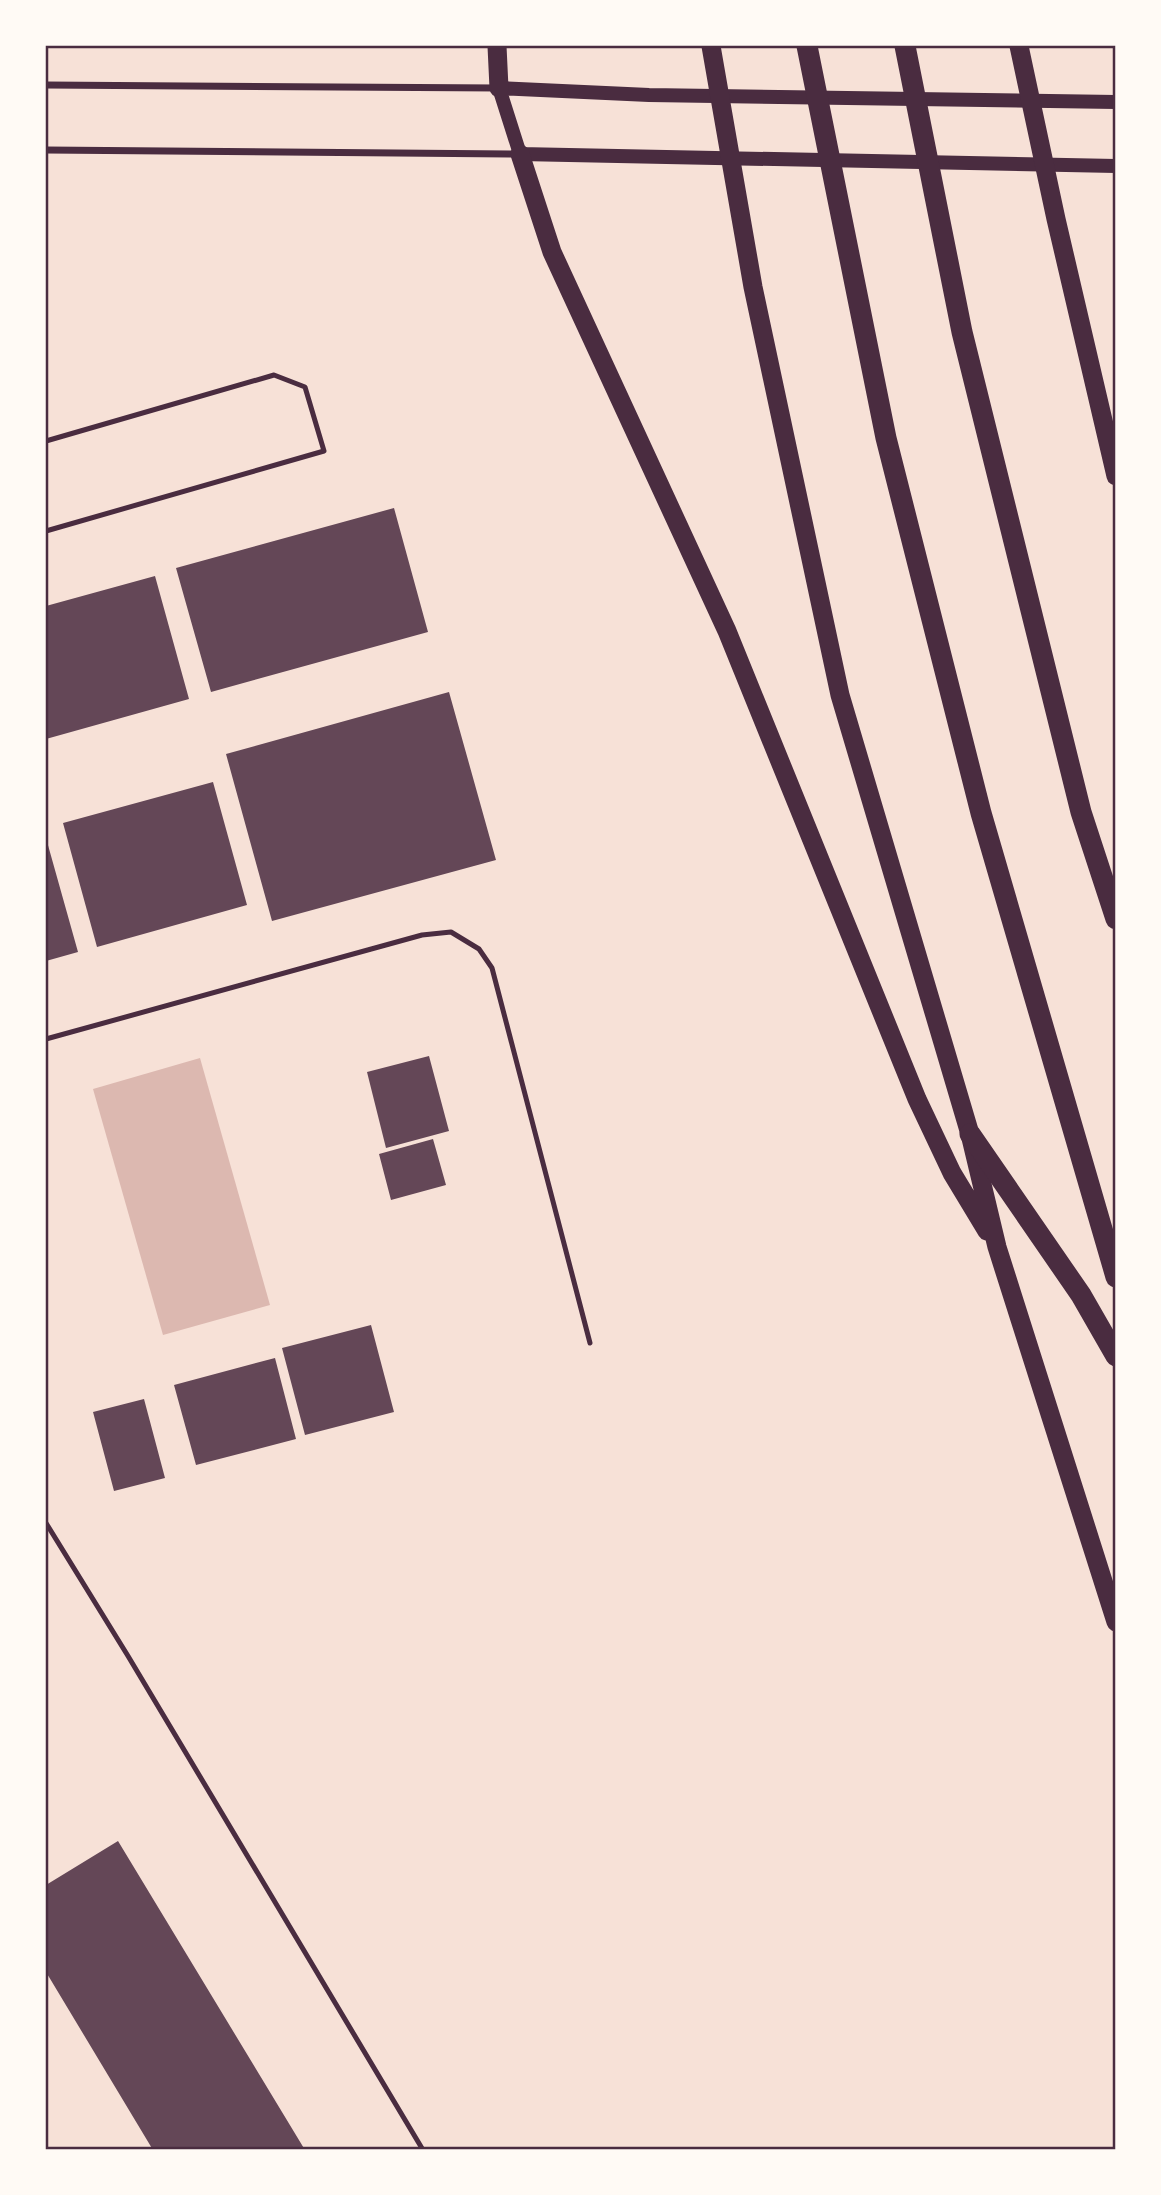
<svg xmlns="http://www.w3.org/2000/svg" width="1161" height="2195" viewBox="0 0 1161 2195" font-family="'Work Sans',sans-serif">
  <rect width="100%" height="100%" fill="#f7e1d7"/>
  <!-- water -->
  <path fill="#dcb8b0" d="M200,1058L270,1305L163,1335L93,1089Z"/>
  <!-- building -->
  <path fill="#644757" d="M394,508L428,632L211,692L176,568Z
    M155,576L189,699L46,739V606Z
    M449,692L496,860L272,921L226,754Z
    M213,782L247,905L97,947L63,823Z
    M46,838L78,952L46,961Z
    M429,1056L449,1131L386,1148L367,1072Z
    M433,1139L446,1185L391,1200L379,1154Z
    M371,1325L394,1412L305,1435L282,1348Z
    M275,1358L296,1439L196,1465L174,1385Z
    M144,1399L165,1478L114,1491L93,1412Z
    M118,1841L305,2150H153L46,1972V1885Z"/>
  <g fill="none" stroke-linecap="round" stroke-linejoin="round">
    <!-- service -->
    <path stroke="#4a2c40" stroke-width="5" d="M46,441L274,375L305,387L324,451L46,531
      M46,1039L422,935L451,932L479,949L492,968L590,1343
      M46,1523L128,1656L423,2150"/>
    <!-- minor -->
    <path stroke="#4a2c40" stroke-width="7" d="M46,85L498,88
      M46,150L517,154"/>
    <!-- secondary -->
    <path stroke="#4a2c40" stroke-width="14" d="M1116,102L649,95L499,88L520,154L1116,166"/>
    <!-- trunk -->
    <path stroke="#4a2c40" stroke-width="19" d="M497,46L499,88
      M711,46L753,287L840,695L970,1134L997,1247L1116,1622
      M1019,46L1056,219L1116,476
      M520,154L552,252L727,631L917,1099L952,1173L987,1231"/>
    <!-- motorway -->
    <path stroke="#4a2c40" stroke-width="21" d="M807,46L886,438L981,813L1116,1277
      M905,46L962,332L1081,812L1116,919
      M970,1134L1081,1295L1116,1356"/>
  </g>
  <!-- border -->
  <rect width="1161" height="2195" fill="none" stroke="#fffaf5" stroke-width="94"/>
  <rect x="47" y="47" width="1067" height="2101" fill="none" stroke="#4a2c40" stroke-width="2.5"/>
</svg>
